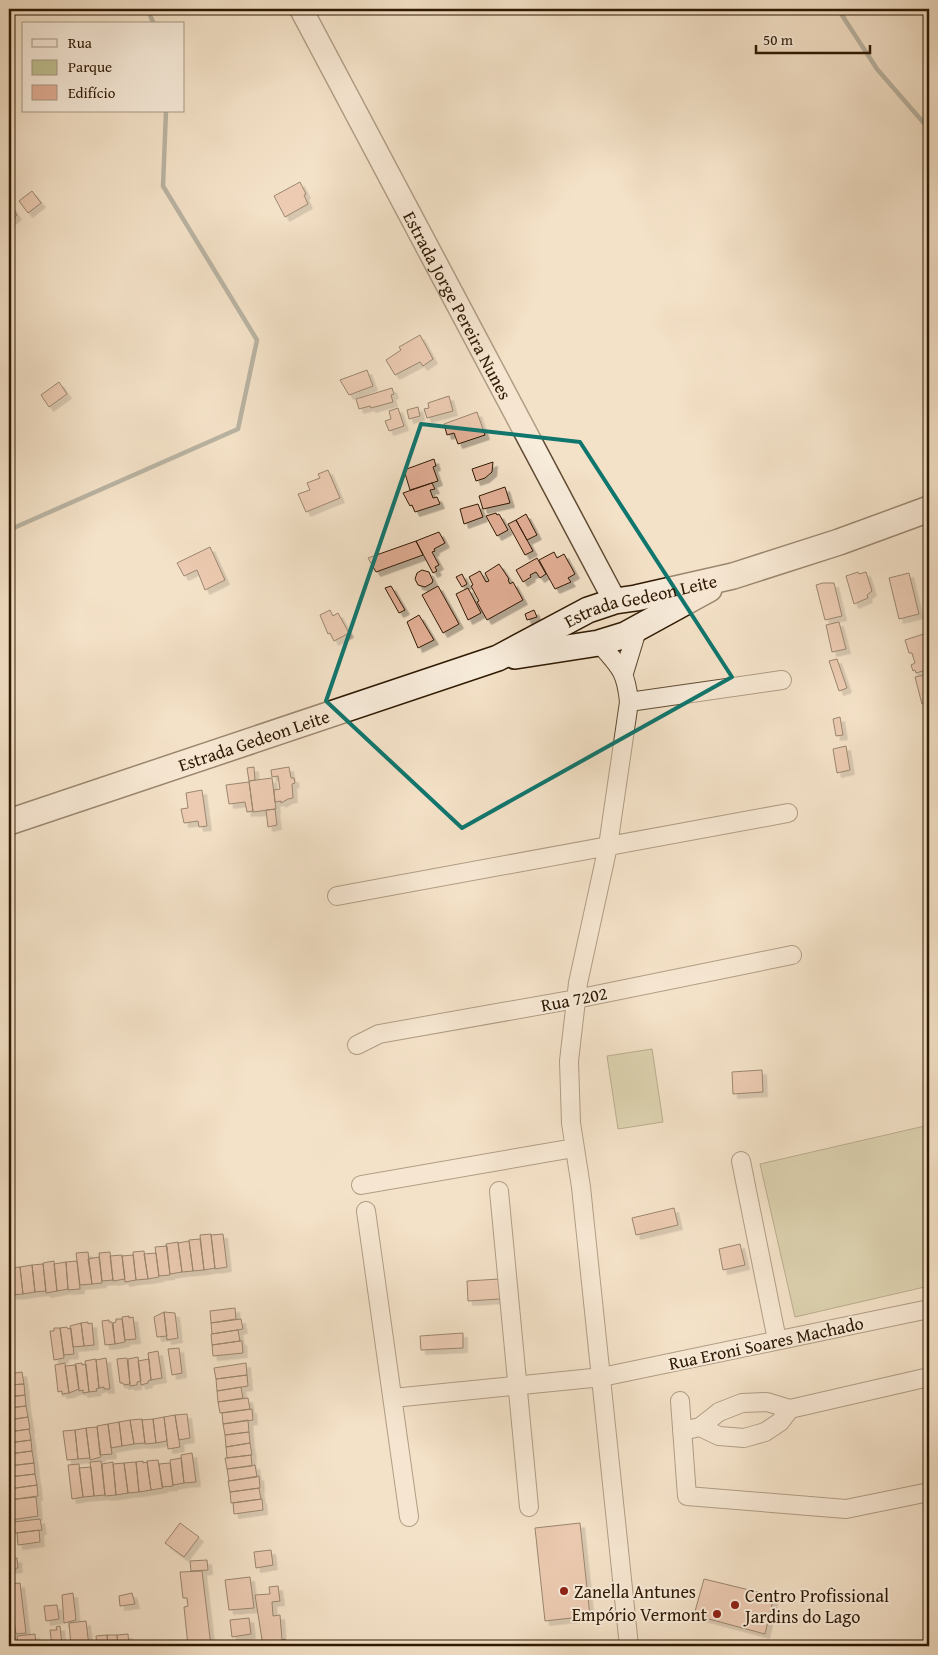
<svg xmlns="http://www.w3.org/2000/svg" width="938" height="1655" viewBox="0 0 938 1655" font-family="'Gentium Book Plus',serif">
  <defs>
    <filter id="shadow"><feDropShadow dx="4.5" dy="4.5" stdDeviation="0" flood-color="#0004"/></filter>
  </defs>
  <rect width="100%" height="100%" fill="#f4e2c8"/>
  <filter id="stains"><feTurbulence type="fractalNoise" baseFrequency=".004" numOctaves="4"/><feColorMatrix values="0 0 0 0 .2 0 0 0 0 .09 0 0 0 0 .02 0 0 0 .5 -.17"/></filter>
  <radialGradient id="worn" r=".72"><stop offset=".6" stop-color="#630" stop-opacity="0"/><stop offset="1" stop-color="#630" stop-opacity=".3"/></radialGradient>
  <!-- green -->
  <path fill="#c0c293" stroke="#786e4b" d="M652,1049L663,1122L618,1129L607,1056Z
    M929,1125V1286L795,1317L760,1164Z"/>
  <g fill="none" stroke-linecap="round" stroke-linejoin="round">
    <!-- stream -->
    <path stroke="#727b73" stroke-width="4.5" d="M147,9L154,24
      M838,9L877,69L929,129
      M9,530L238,429L257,340L163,186L166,111"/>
  </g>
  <!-- building -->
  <path fill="#e3af97" stroke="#2f1903" filter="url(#shadow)" d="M300,182L306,194L304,195L308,204L285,217L274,196Z
    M32,191L41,203L28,213L19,201Z
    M9,203L17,215L9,222Z
    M420,335L433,359L423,366L420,362L395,375L386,360L401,350L399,347Z
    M367,370L373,386L349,395L340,380Z
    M59,382L67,394L49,407L41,395Z
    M392,388L394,394L391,395L393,402L371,408L370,406L359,409L356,399Z
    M449,396L453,411L427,418L424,409L429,408L428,403Z
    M418,407L420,416L409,419L407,410Z
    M398,408L404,426L389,431L385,421L391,419L389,411Z
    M477,412L485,435L458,444L454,433L447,435L444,424Z
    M434,459L436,466L433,467L438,481L410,490L404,470Z
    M493,462L492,472L485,478L476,481L472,469Z
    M328,470L340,498L306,512L298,494L310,490L307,483L320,478L318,474Z
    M432,483L435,489L430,490L433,498L437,497L440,504L415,512L412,505L410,506L403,493Z
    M505,487L510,503L483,509L479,496Z
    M478,504L483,517L464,524L460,509Z
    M496,513L497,515L499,514L508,530L497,536L486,516Z
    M526,514L537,535L527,540L516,520Z
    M516,520L533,551L525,555L508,524Z
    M439,532L445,543L434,549L435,551L432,552L439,565L435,567L437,571L433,573L416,541Z
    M416,541L423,555L376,572L368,558Z
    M210,547L225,580L205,590L197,570L184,576L177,563Z
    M554,552L557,558L564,554L575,574L568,578L571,582L555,589L539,560Z
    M537,558L546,574L540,578L536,572L530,575L531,577L523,582L516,570Z
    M499,564L509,579L508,580L510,584L513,582L523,600L487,620L477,602L479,601L471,586L473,585L469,577L480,571L486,582L489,581L485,573Z
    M422,570L429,572L432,579L433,580L432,583L425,587L418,585L415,579L417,573Z
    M858,572L859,574L866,572L872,591L867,595L868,598L854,604L846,576Z
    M909,573L919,614L899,619L889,578Z
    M462,574L467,584L462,587L456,577Z
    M823,583H834L842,616L825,620L816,585Z
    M391,586L405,610L399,613L385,588Z
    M438,586L459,624L443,633L422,595Z
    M468,588L481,613L468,620L456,594Z
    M330,610L333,616L338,613L349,633L334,641L330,633L328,634L320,615Z
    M534,610L537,617L527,620L525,614Z
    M419,615L434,640L418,648L407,622Z
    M839,622L846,649L832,652L826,625Z
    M927,633L929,641V669L916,673L915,670L913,671L911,665L915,663L912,653H909L905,640Z
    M837,659L847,688L839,691L829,661Z
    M929,674V714H928L925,703L922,704L915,677Z
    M840,717L843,735L836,736L833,719Z
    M846,746L850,770L837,773L833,749Z
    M254,767L255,780L249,781L247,768Z
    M289,767L291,778H294L295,783L292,784L293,798L288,799L281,803V801L275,802L274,790L280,789L278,776L272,777L271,770Z
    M272,778L276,809L253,812L249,781Z
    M249,782L253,811L247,812L245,802L229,804L226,785Z
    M202,790L207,826L199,827L198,821L184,823L181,809L188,808L186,793Z
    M275,809L277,825L268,827L266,810Z
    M762,1070L763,1092L733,1094L732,1072Z
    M674,1208L678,1225L636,1235L632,1218Z
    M211,1234L215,1268L204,1270L200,1235Z
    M223,1234L227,1267L215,1269L211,1235Z
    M200,1239L204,1270L193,1271L189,1240Z
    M189,1241L193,1271L182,1272L178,1243Z
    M178,1242L182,1272L170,1274L166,1244Z
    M740,1244L745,1265L723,1270L719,1249Z
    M167,1246L170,1275L159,1276L155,1247Z
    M144,1251L148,1279L136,1280L133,1252Z
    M88,1252L92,1284L80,1285L76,1253Z
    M110,1252L113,1280L102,1281L99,1253Z
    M156,1253L159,1277L148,1279L144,1254Z
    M122,1255L125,1279L113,1281L110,1256Z
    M133,1255L136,1280L125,1282L122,1256Z
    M99,1257L102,1283L92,1284L88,1259Z
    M54,1261L57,1291L46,1293L43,1263Z
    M77,1261L80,1289L68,1290L66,1262Z
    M66,1262L68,1289L57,1291L54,1264Z
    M43,1264L46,1291L35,1292L32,1265Z
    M32,1265L35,1292L23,1294L20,1267Z
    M20,1267L23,1294L12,1295L9,1268Z
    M499,1279L500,1299L468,1301L467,1281Z
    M235,1308L236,1319L211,1323L210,1311Z
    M164,1312L167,1336L157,1337L154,1317Z
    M164,1312L175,1313L178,1338L167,1340Z
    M129,1316V1318L133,1317L136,1339L125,1340L122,1317Z
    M116,1319H122L125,1342L115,1344L113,1323L116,1322Z
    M241,1319L243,1329L212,1334L211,1323Z
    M109,1320V1322H112L115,1344L105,1345L102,1321Z
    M88,1322V1324L92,1323L94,1345L84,1346L81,1323Z
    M81,1323L84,1346L73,1347L70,1326Z
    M67,1327L68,1329L71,1328L74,1354L64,1355L60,1328Z
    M54,1328H60L64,1358L54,1360L50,1331H54Z
    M238,1330L240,1341L212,1345L211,1334Z
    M463,1333V1348L421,1350L420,1336Z
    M240,1341H242L243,1353L213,1356L212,1345Z
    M179,1348L182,1373L172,1375L168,1349Z
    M158,1351L162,1378L151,1380L148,1353Z
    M138,1357L141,1381L137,1382V1385L130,1386L128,1359Z
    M106,1358L110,1389H104V1387L99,1388L96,1360Z
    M127,1358L130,1384L124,1385L123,1383H120L117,1359Z
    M96,1359L99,1388L96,1389L97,1391L89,1392L85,1361Z
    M149,1359L151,1380L148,1381V1383L141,1385L138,1361Z
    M65,1363L69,1393L62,1394V1391L58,1392L55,1365Z
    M82,1363V1365L86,1364L89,1392L83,1393V1390L79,1391L75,1364Z
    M246,1363L247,1375L216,1379L214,1368Z
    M76,1365L79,1389L69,1393L65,1366Z
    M22,1372L24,1384L9,1385V1374Z
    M247,1375L248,1386L217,1391L216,1379Z
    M24,1384L25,1395L9,1397V1385Z
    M241,1387L243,1398L218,1402L217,1391Z
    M25,1395L26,1406L9,1408V1397Z
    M248,1398L250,1409L220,1413L218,1402Z
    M26,1406L28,1417L9,1420V1408Z
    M252,1409L253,1420L223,1424L222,1413Z
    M187,1414L190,1438L179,1440L175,1415Z
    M175,1415L180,1447L168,1449L164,1417Z
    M28,1417L30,1429L9,1432V1420Z
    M164,1417L167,1441L156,1443L153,1419Z
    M142,1419L145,1443L134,1444L130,1420Z
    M153,1419L156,1443L145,1444L142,1420Z
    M130,1420L134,1444L122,1446L119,1422Z
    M248,1420L249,1432L225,1435L223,1424Z
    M119,1422L122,1446L111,1448L108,1424Z
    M108,1424L112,1454L100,1455L97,1426Z
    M97,1427L101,1457L90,1460L86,1428Z
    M86,1428L90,1458L78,1459L75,1430Z
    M29,1429L31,1440L9,1443V1432Z
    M75,1430L78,1459L67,1460L63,1431Z
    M249,1432L250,1443L226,1447L225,1435Z
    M31,1440L32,1451L9,1454V1443Z
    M250,1443L252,1455L227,1458L226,1447Z
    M32,1451L34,1463L9,1466V1454Z
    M192,1453L196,1482L184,1483L181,1455Z
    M251,1455L252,1466L227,1469L225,1458Z
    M181,1458L184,1483L173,1485L170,1460Z
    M158,1460L163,1488L151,1490L147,1461Z
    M101,1461L105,1495L94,1496L90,1462Z
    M143,1461V1463L147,1462L151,1490L139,1492L136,1462Z
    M113,1462L116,1495L105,1496L102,1464Z
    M136,1462L139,1492L128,1493L124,1463Z
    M34,1463L35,1474L9,1477V1466Z
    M124,1463L128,1493L116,1495L113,1464Z
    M170,1463L173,1486L162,1487L159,1464Z
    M79,1464L83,1497L72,1499L68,1465Z
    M255,1465L257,1477L229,1481L227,1469Z
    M91,1467L94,1496L83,1497L79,1468Z
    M35,1474L37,1485L9,1489V1477Z
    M259,1476L260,1488L230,1492L228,1481Z
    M37,1485L38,1496L9,1500V1489Z
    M259,1488L261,1499L231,1503L230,1492Z
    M36,1497L38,1516L11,1520L9,1500Z
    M262,1499L263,1510L234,1514L233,1503Z
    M40,1519L42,1530L15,1533L14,1522Z
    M180,1523L199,1537L184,1557L165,1543Z
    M580,1523L590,1616L545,1621L535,1528Z
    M39,1530L40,1542L18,1545L17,1533Z
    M271,1550L273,1565L256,1568L254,1552Z
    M17,1558L18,1568L9,1569V1559Z
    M207,1560L208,1570L191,1571L190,1561Z
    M202,1571L211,1646H188L184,1607L188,1606L187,1598H183L180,1572Z
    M250,1577L254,1608L229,1610L225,1580Z
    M704,1579L774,1596L765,1634L694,1615Z
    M20,1583L26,1633L16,1634L9,1584Z
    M278,1586L280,1601L272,1602L273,1616L280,1615L282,1640L285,1639V1645L263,1646L255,1595L270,1594L269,1587Z
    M73,1593L76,1620L64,1623L62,1595Z
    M132,1593L135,1604L120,1606L119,1596Z
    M57,1605L59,1619L46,1621L44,1606Z
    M249,1618L251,1634L232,1637L230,1620Z
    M86,1621L89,1646H71L69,1623Z
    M13,1622L16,1646H9V1623Z
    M60,1626L62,1646H52L50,1630H57L56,1627Z
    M35,1634L36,1646H18L17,1636Z
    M128,1634L129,1646H118L117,1635Z
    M107,1635H117L118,1646H108Z
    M107,1635L108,1646H97L96,1636Z"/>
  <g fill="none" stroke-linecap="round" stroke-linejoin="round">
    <!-- minor casing -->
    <g stroke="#604b34" stroke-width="20">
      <path id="minor" d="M599,643C619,666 626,670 629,702L608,846L578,983L569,1061L571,1123L581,1187L629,1646
        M624,673L638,627
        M629,702L782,680
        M337,896L788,813
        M357,1045L379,1034L576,999L792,955
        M741,1161L777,1340
        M361,1185L574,1148
        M499,1191L529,1507
        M366,1211L409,1517
        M393,1398L602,1377L929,1309
        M680,1401L687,1496L846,1509L929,1492
        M700,1427L719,1436L744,1438L765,1432L780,1422L790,1409
        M682,1431L700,1427L719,1412L742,1403L767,1402L790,1409L929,1377"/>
    </g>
    <!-- tertiary casing -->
    <g stroke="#604b34" stroke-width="25">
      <g id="tertiary">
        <path id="s1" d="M301,9L615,601"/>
      </g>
    </g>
    <!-- secondary casing -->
    <g stroke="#2f1903" stroke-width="28">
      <g id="secondary">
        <path d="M515,656L599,643L625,635L709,589"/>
        <path id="s2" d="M9,822L498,658L588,610L615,601L636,598L733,576L839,542L929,509"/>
      </g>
    </g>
    <!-- minor -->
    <use href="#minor" stroke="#f8ecdb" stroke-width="18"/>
    <!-- tertiary -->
    <use href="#tertiary" stroke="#f8ecdb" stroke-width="22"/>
    <!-- secondary -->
    <use href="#secondary" stroke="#f8ecdb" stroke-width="25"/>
  </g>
  <!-- marked area -->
  <path d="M0 0H938V1655H0ZM421,424L580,442L732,677L462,828L326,701Z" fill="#f4e2c8" fill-opacity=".55" fill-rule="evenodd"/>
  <path fill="none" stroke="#0f766e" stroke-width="4" stroke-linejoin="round" d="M421,424L580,442L732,677L462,828L326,701Z"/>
  <!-- markers -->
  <g fill="#8f2418" stroke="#f8ecdb" stroke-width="2">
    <circle cx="564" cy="1591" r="5"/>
    <circle cx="735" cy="1605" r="5"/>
    <circle cx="717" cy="1614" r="5"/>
  </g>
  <g text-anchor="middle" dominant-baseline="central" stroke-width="4" stroke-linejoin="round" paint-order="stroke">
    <!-- street labels -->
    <g font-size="18" fill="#2f1903" stroke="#f8ecdb">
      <text stroke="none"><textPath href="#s1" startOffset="335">Estrada Jorge Pereira Nunes</textPath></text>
      <text stroke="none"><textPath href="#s2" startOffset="671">Estrada Gedeon Leite</textPath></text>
      <text stroke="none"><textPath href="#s2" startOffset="258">Estrada Gedeon Leite</textPath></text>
      <text transform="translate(574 999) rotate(-11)">Rua 7202</text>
      <text transform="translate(766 1343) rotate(-12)">Rua Eroni Soares Machado</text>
    </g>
    <!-- poi labels -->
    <g font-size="18" fill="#2f1903" stroke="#f8ecdb" text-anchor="start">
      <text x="574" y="1591">Zanella Antunes</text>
      <text x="745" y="1595">Centro Profissional<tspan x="745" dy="21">Jardins do Lago</tspan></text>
      <text x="707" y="1614" text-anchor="end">Empório Vermont</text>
    </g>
  </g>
  <!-- margin -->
  <rect width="938" height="1655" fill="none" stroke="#f4e2c8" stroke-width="30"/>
  <rect x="10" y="10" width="918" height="1635" fill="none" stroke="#2f1903" stroke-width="2.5"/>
  <rect x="15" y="15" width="908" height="1625" fill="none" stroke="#2f1903"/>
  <!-- legend -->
  <rect x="22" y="22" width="162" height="90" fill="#f8ecdb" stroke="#a89885"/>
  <rect x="32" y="39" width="25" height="8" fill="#f8ecdb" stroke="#a89885"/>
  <text x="68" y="48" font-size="15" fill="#2f1903">Rua</text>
  <rect x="32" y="60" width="25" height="15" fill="#c0c293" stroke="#a89885"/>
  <text x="68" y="72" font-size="15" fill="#2f1903">Parque</text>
  <rect x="32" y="85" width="25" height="15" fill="#e3af97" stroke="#a89885"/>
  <text x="68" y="98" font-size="15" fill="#2f1903">Edifício</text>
  <!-- scale -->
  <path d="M756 45v8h114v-8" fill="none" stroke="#2f1903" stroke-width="2.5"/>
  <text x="763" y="45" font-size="15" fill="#2f1903" stroke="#f8ecdb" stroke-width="4" paint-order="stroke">50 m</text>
  <rect width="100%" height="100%" filter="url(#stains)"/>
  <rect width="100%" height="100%" fill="url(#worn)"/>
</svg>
